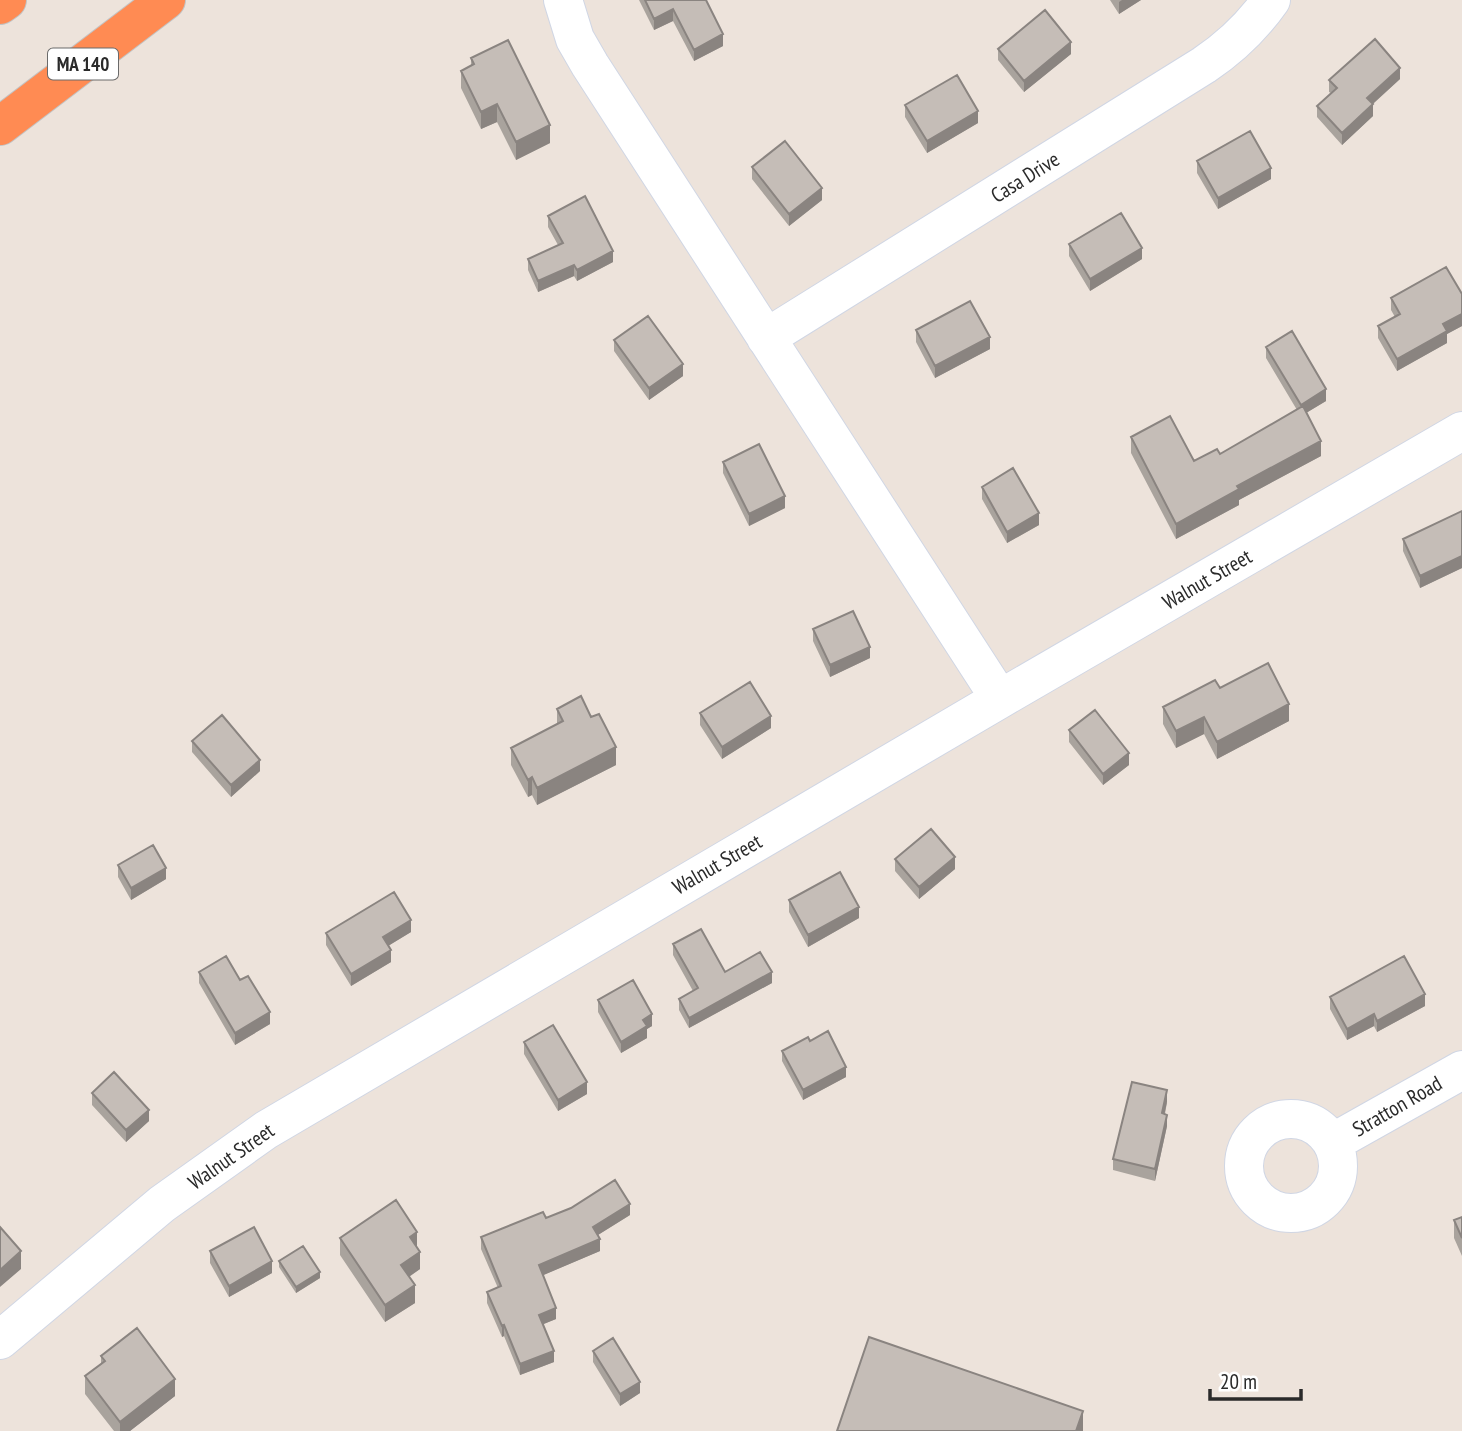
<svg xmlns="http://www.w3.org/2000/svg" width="1462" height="1431" viewBox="0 0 1462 1431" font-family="'PT Sans Narrow',sans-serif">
  <rect width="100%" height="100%" fill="#ede3db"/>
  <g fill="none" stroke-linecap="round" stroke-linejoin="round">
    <!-- minor casing -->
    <g stroke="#d0d6e4" stroke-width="40">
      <path id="minor" d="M563,0L575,39L590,65L1000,699
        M766,338L1204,65C1231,47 1252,27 1271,0
        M1244 1166a47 47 0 1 1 94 0a47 47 0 1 1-94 0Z
        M1332,1143L1462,1070
        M0,1340L162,1204L266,1130L1000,699L1462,431"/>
    </g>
    <!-- highway casing -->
    <g stroke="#c3c3c3" stroke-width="40">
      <path id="highway" d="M0,5L7,0
        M0,126L166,0"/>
    </g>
    <!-- minor -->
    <use href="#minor" stroke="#fff" stroke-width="38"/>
    <!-- highway -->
    <use href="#highway" stroke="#ff8b53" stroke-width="38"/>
  </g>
  <!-- wall -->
  <path fill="#a9a39d" d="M639,0H706L723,46L694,61L673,21L654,30Z
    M1110,0H1141L1119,14Z
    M998,49L1071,54L1024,92L998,60Z
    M471,58L550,143L516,160L497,122L481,129L461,88V71L471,66Z
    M1400,79L1373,104V116L1342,145L1317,117V106L1331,93L1329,92V80Z
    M905,105L978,123L927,153L905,117Z
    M1197,161L1271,179L1218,209L1197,173Z
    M752,167L822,200L789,226L752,179Z
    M548,216L613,262L577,281L574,276L538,292L528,270V259L558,245L548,227Z
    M1069,244L1142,259L1090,291L1069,256Z
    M1462,294V326L1447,334V343L1397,371L1378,338V326L1395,317L1391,310V298Z
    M916,330L990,349L935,378L916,342Z
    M614,340L683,376L649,400L614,351Z
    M1266,347L1326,401L1306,413L1321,456L1239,500V505L1176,539L1131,453V437L1194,461L1220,454L1297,410L1266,358Z
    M723,462L785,508L749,526L723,473Z
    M982,487L1039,525L1007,543L982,499Z
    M1462,511V568L1420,588L1403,551V539Z
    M813,629L870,658L830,677L813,641Z
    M1220,688L1289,721L1217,759L1204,734L1176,748L1163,724V707Z
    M557,709L591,717L616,765L537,805L532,795L528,797L511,765V748L557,724Z
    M700,713L771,728L722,759L700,725Z
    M1069,730L1129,765L1103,785L1069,742Z
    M192,741L260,771L231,797L192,752Z
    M895,859L955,869L919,899L895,871Z
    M118,865L166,879L131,900L118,877Z
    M789,900L859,918L808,947L789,912Z
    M411,932L388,946L391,962L351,986L326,945V933Z
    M673,944L725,972L772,983L689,1028L679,1010V999L693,991L673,955Z
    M199,972L240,980L270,1024L235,1045L199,983Z
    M1330,997L1425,1006L1377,1032L1374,1026L1347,1040L1330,1009Z
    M598,1000L652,1026L647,1029V1038L621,1053L598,1012Z
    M810,1041L846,1077L803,1100L782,1061V1051Z
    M524,1042L587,1094L558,1111L524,1054Z
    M92,1093L149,1121L126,1142L92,1105Z
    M1167,1102L1165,1114L1167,1126L1155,1181L1113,1170V1159Z
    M630,1215L598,1235L600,1251L543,1275L556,1319L543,1324L554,1362L520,1375L504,1336L502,1337L487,1303V1292L498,1288L481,1249V1237Z
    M1462,1217V1256L1454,1238V1220Z
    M340,1238L417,1248L420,1269L409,1277L415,1303L385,1322L340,1255Z
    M210,1251L272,1273L229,1297L210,1263Z
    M279,1261L320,1278L296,1293L279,1267Z
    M593,1351L640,1393L620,1406L593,1362Z
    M101,1356L175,1396L130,1431H114L85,1394V1376L101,1364Z"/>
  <!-- shaded-wall -->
  <path fill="#8a8480" d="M1122,0H1141L1119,14V2Z
    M673,9V21L654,30V19Z
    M723,34V46L694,61V50Z
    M1071,42V54L1024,92V81Z
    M1400,68V79L1367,109V98Z
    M497,104V122L481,129V112Z
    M1373,104V116L1342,145V133Z
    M978,111V123L927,153V141Z
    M550,125V143L516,160V142Z
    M1271,168V179L1218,209V198Z
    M822,188V200L789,226V214Z
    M1142,248V259L1090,291V279Z
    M613,251V262L577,281V270Z
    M574,265V276L538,292V281Z
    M1462,314V326L1447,334V343L1397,371V359L1443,324Z
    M990,337V349L935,378V366Z
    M683,364V376L649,400V388Z
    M1326,389V401L1301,416V405Z
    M1321,441V456L1239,500V505L1176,539V524L1237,486Z
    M785,496V508L749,526V514Z
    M1039,513V525L1007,543V532Z
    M1462,556V568L1420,588V576Z
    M870,647V658L830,677V665Z
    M1289,704V721L1217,759V742Z
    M771,716V728L722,759V747Z
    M1204,717V734L1176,748V731Z
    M616,747V765L537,805V788Z
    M1129,753V765L1103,785V774Z
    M260,760V771L231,797V785Z
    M532,777V795L528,797V780Z
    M955,857V869L919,899V887Z
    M166,868V879L131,900V888Z
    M859,907V918L808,947V935Z
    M411,920V932L383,949V937Z
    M391,950V962L351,986V974Z
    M772,972V983L689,1028V1018Z
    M1425,994V1006L1377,1032V1021Z
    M270,1012V1024L235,1045V1033Z
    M652,1014V1026L647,1029V1038L621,1053V1042L643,1020Z
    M1374,1014V1026L1347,1040V1029Z
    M846,1067V1077L803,1100V1090Z
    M587,1082V1094L558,1111V1100Z
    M1167,1090V1102L1162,1125V1113Z
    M149,1110V1121L126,1142V1130Z
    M1167,1115V1126L1155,1181V1169Z
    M630,1204V1215L593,1238V1227Z
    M417,1232V1249L410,1237Z
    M600,1239V1251L539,1277V1265Z
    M21,1251V1269L0,1287V1270Z
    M420,1252V1269L401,1282V1265Z
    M272,1261V1273L229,1297V1286Z
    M320,1272V1278L296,1293V1287Z
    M415,1285V1303L385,1322V1305Z
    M556,1308V1319L539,1326V1315Z
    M504,1325V1336L502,1337V1326Z
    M554,1351V1362L520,1375V1364Z
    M175,1379V1396L130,1431H120V1422Z
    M640,1382V1393L620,1406V1394Z
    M1083,1411V1431H1076Z"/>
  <!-- building -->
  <path fill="#c5bdb7" stroke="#8a8480" stroke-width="2" d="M645,0H706L723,34L694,50L673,9L654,19Z
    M1045,10L1071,42L1024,81L998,49Z
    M1375,39L1400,68L1367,98L1373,104L1342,133L1317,106L1337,88L1329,80Z
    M508,40L550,125L516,142L497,104L481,112L461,71L474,64L471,58Z
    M957,75L978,111L927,141L905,105Z
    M1250,131L1271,168L1218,198L1197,161Z
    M785,141L822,188L789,214L752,167Z
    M585,196L613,251L577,270L574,265L538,281L528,259L563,243L548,216Z
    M1121,213L1142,248L1090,279L1069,244Z
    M1446,267L1462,294V314L1443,324L1447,331L1397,359L1378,326L1400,314L1391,298Z
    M970,301L990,337L935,366L916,330Z
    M648,316L683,364L649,388L614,340Z
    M1292,331L1326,389L1301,405L1266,347Z
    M1303,406L1321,441L1237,486L1239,489L1176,524L1131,437L1170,416L1194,461L1217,449L1220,454Z
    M759,444L785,496L749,514L723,462Z
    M1013,468L1039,513L1007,532L982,487Z
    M1462,511V556L1420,576L1403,539Z
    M853,611L870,647L830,665L813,629Z
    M1268,663L1289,704L1217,742L1204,717L1176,731L1163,707L1215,680L1220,688Z
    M750,682L771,716L722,747L700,713Z
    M581,696L591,717L599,714L616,747L537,788L532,777L528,780L511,748L563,721L557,709Z
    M1095,710L1129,753L1103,774L1069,730Z
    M222,715L260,760L231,785L192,741Z
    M931,829L955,857L919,887L895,859Z
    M153,845L166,868L131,888L118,865Z
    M840,872L859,907L808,935L789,900Z
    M394,892L411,920L383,937L391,950L351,974L326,933Z
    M701,929L725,972L760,952L772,972L689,1018L679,999L698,988L673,944Z
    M226,956L240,980L248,976L270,1012L235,1033L199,972Z
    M1404,956L1425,994L1377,1021L1374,1014L1347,1029L1330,997Z
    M633,980L652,1014L643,1020L647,1026L621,1042L598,1000Z
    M553,1025L587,1082L558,1100L524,1042Z
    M828,1031L846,1067L803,1090L782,1051L808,1037L810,1041Z
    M114,1072L149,1110L126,1130L92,1093Z
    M1132,1082L1167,1090L1162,1113L1167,1115L1155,1169L1113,1159Z
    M615,1180L630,1204L593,1227L600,1239L539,1265L556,1308L539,1315L554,1351L520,1364L504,1325L502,1326L487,1292L501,1286L481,1237L543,1212L546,1218L571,1208Z
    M396,1200L417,1232L410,1237L420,1252L401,1265L415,1285L385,1305L340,1238Z
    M1462,1217V1238L1454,1220Z
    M0,1227L21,1251L0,1270Z
    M254,1227L272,1261L229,1286L210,1251Z
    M303,1246L320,1272L296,1287L279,1261Z
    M137,1328L175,1379L120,1422L85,1376L105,1361L101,1356Z
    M869,1337L1083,1411L1076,1431H837Z
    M613,1338L640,1382L620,1394L593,1351Z"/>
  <g text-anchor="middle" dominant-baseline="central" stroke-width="7" stroke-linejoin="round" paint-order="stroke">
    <!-- shield labels -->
    <rect fill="#fff" stroke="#6a6a6a" stroke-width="2" x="48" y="48.5" width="70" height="31" rx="5"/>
    <g font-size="19" font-weight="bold" fill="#2a2a2a">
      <text x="83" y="64">MA 140</text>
    </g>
    <!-- street labels -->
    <g font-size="21" fill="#2a2a2a" stroke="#fff">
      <text transform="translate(1025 177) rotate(-32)">Casa Drive</text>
      <text transform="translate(1207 579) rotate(-30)">Walnut Street</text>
      <text transform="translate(717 864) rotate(-30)">Walnut Street</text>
      <text transform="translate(1397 1106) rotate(-30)">Stratton Road</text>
      <text transform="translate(231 1156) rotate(-35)">Walnut Street</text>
    </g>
  </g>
  <!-- scale -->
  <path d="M1210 1389v10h91v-10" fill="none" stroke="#2a2a2a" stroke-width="3.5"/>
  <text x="1220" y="1389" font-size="21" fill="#2a2a2a" stroke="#ffffff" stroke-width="5" paint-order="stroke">20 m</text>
</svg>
